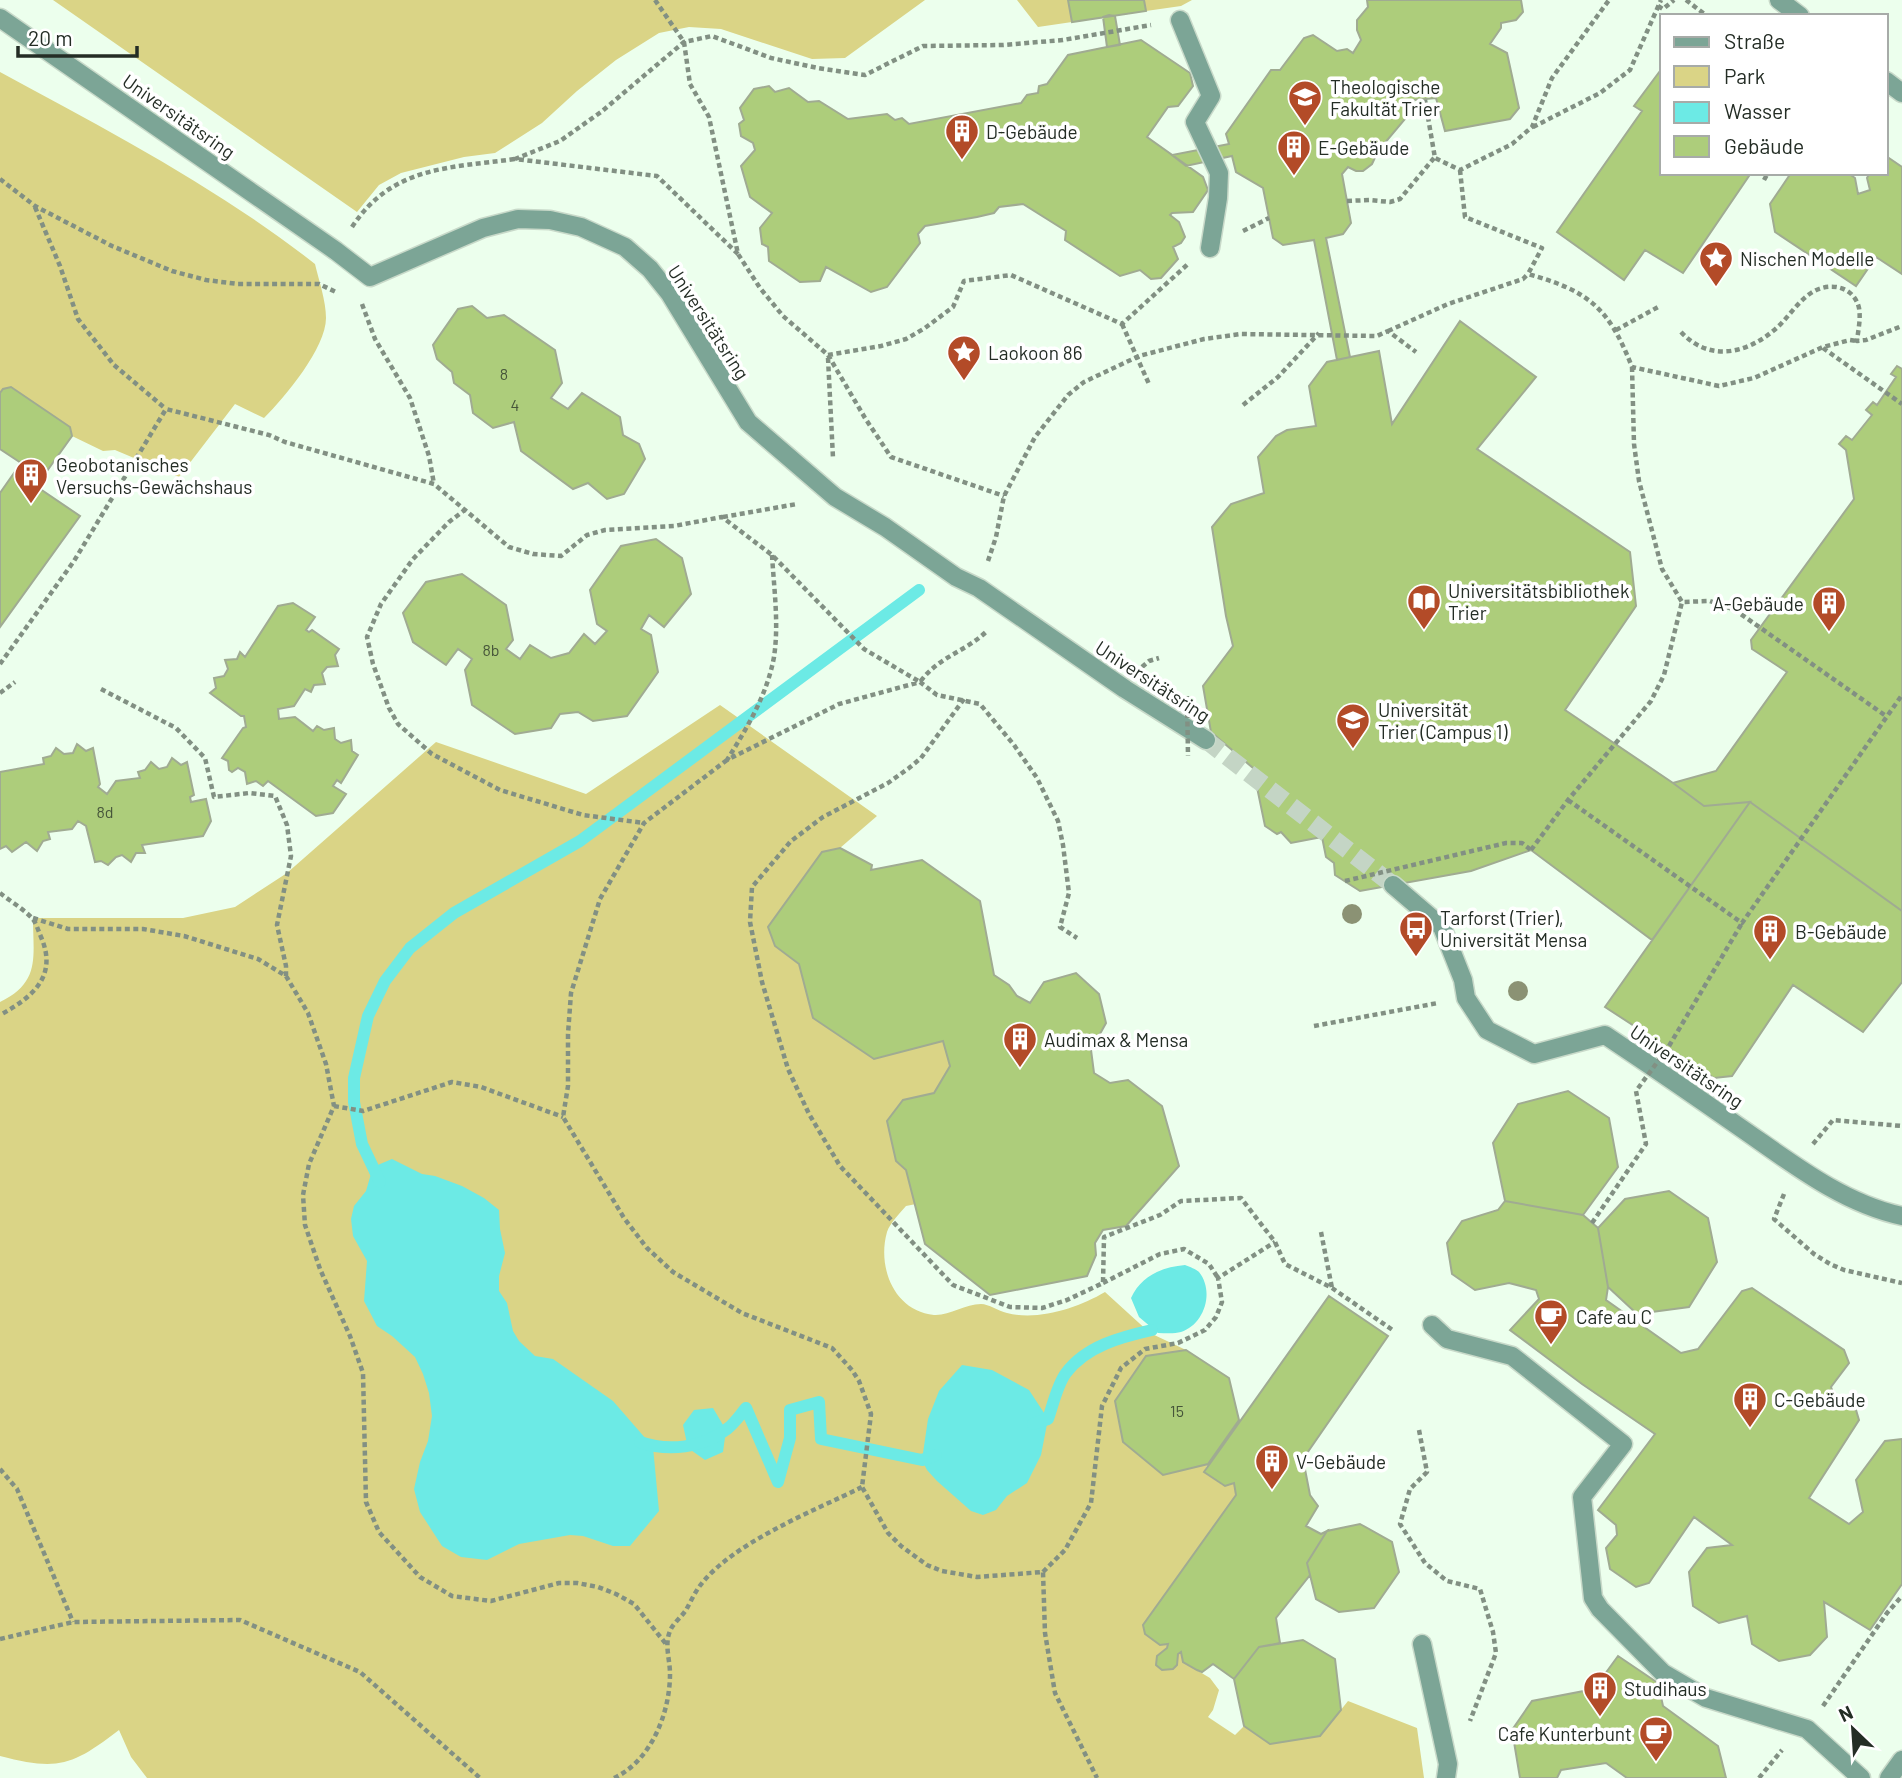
<svg xmlns="http://www.w3.org/2000/svg" width="1902" height="1778" viewBox="0 0 1902 1778" font-family="Barlow,sans-serif">
  <rect width="100%" height="100%" fill="#ecffed"/>
  <!-- green -->
  <path fill="#dad486" d="M53,0H925L845,58L812,59L721,29L689,27L659,33L616,60L577,91L542,123L495,153L464,157L401,173L379,185L357,212Z
    M1017,0H1068L1072,22L1038,27Z
    M1144,0H1192L1181,6L1146,11Z
    M0,72C107,130 220,189 315,264C319,281 326,301 326,318C326,348 285,397 264,418L235,404L179,477L115,450L103,451L72,436L70,427L11,387L3,389L0,393Z
    M720,705L877,816L840,848L822,852L768,927L775,946L799,964L813,1018L874,1058L943,1041L950,1066L934,1093L887,1121L896,1161L906,1170L916,1204L906,1206C900,1213 890,1223 887,1232C877,1267 894,1311 934,1315C949,1316 965,1304 981,1304C989,1304 998,1311 1007,1313C1038,1321 1078,1308 1105,1292L1150,1333L1186,1350L1146,1356L1115,1401L1123,1442L1147,1462L1184,1470L1208,1464L1204,1472L1224,1486L1234,1483L1236,1495L1143,1625L1145,1634L1160,1645L1168,1644L1167,1648L1157,1656L1156,1665L1162,1670L1173,1669L1177,1665L1178,1654L1181,1652L1183,1662L1210,1678L1219,1690L1213,1710L1208,1717L1235,1735L1244,1726L1270,1744L1320,1736L1348,1701L1417,1728L1424,1778H147L131,1757L119,1730C72,1766 58,1771 0,1756V1002C41,982 33,957 33,918H183L235,907L287,873L436,742L586,794Z"/>
  <!-- water -->
  <path fill="#6ceae5" d="M392,1159L422,1174L435,1176L462,1186L484,1198L499,1210L500,1229L505,1253L499,1276V1291L507,1303L513,1331L519,1341L535,1356L553,1359L613,1401L653,1447L659,1511L630,1546H613L583,1536L570,1535L519,1544L487,1560L461,1557L442,1546L420,1512L414,1489L420,1462L428,1441L432,1416L429,1393L423,1374L415,1357L392,1336L377,1326L364,1301L367,1261L353,1236L351,1219L354,1206L366,1191L373,1167Z
    M1185,1265C1190,1267 1196,1269 1199,1272C1215,1292 1204,1325 1181,1332C1174,1334 1165,1333 1158,1333L1139,1317L1131,1298C1141,1276 1162,1267 1185,1265Z
    M962,1365L992,1370L1029,1390L1048,1419L1041,1455L1027,1483L1007,1496L996,1510L983,1515L971,1511L937,1481L927,1470L922,1460L928,1419L939,1391Z
    M713,1408L726,1430L723,1452L705,1460L688,1448L683,1425L694,1410Z"/>
  <g fill="none" stroke-linecap="round" stroke-linejoin="round">
    <!-- stream -->
    <path stroke="#6ceae5" stroke-width="12" d="M380,1182L362,1144L354,1102V1078L368,1016L385,981L410,948L454,913L580,841L919,590
      M1033,1424L1048,1419C1053,1405 1057,1385 1066,1373C1086,1346 1121,1337 1152,1330
      M640,1442C668,1452 703,1448 727,1429C734,1424 740,1415 746,1408L778,1482L790,1438V1410L819,1402L821,1439L922,1460L936,1455"/>
  </g>
  <!-- building -->
  <path fill="#adcd7b" stroke="#a0ab92" stroke-width="2" d="M1068,0H1144L1146,11L1072,22Z
    M1367,0H1521L1523,12L1516,20L1501,23V28L1490,44L1507,53L1519,108L1510,119L1445,131L1436,98L1414,100L1405,119L1378,151L1372,164L1363,171H1356L1348,167L1342,174L1351,223L1343,234L1326,238L1350,357L1337,360L1314,240L1283,245L1273,238L1263,188L1236,172L1232,156L1186,166L1172,155L1229,144L1226,134L1271,70H1280L1304,38L1313,35L1337,51L1347,49L1353,53L1361,40L1357,30V20L1368,7Z
    M1109,15L1115,16L1120,45L1107,47L1103,17Z
    M1141,40L1190,73L1193,86L1178,106L1168,107L1147,137L1203,177L1208,190L1193,212L1172,213L1170,215L1179,222L1185,237L1181,243L1173,247L1178,259L1161,278L1151,279L1140,270L1120,276L1065,240L1066,231L1023,204L999,207L994,213L977,217L925,226L918,234L920,243L887,287L871,292L826,267L820,281L800,282L769,261L768,247L762,244L760,228L772,213L750,197L741,166L755,150L753,143L741,136L739,124L744,120L740,108L754,89L769,86L775,92L789,88L808,102L819,101L848,119L887,114L895,120L902,118L909,124L1021,103L1027,95L1038,93L1039,86L1047,84L1068,55Z
    M1660,71L1662,73V173H1751L1683,273L1645,250L1624,280L1557,232L1642,111L1634,106Z
    M1886,156L1902,167V274L1876,257L1856,286L1775,232L1770,204L1791,173H1848L1855,178L1858,194L1870,190L1867,178L1870,173H1886Z
    M472,306L487,318L504,315L555,350L562,383L551,398L568,409L582,393L620,417L623,435L639,444L645,459L624,494L607,499L588,483L573,489L521,451L514,422L493,428L473,413L470,395L454,383L452,372L437,359L433,345L458,309Z
    M1460,321L1536,377L1477,449L1630,552L1636,606L1565,710L1673,783L1704,806L1750,802L1652,940L1531,850L1471,871L1360,891L1335,875L1334,863L1326,857L1322,837L1291,843L1281,832L1277,834L1265,826L1253,768L1211,732L1203,686L1233,646L1226,616L1212,527L1231,504L1264,493L1258,457L1276,436L1287,430L1316,426L1309,386L1327,362L1379,351L1392,424Z
    M1897,366L1902,369V911L1750,802L1704,806L1673,783L1716,771L1787,672L1752,649L1751,640L1854,499L1846,450L1839,444L1846,436L1852,440L1872,415L1866,410L1873,402L1877,405L1896,377L1891,374Z
    M11,387L70,427L72,436L47,471L41,474L30,469L24,478L80,516L0,627V493L21,463L0,449V393L3,389Z
    M656,539L682,558L691,594L664,627L649,615L641,629L651,635L658,672L627,716L593,721L578,712L560,714L551,728L515,734L472,705L465,670L472,659L458,649L446,665L413,642L403,613L426,582L462,574L506,605L513,640L506,649L520,659L530,645L551,658L569,653L584,634L595,644L607,631L597,624L590,590L621,546Z
    M293,603L315,617L306,630L309,632L312,630L339,649L335,655L338,666L327,667L322,673L325,684L314,685L311,692L305,689L294,706L278,709L279,719L295,717L313,731L317,726L324,730L334,728L335,739L341,743L351,740L352,751L358,755L341,783L337,780L333,786L346,794L333,813L316,816L268,781L263,786L256,781L247,784L245,772L238,768L232,772L229,770L228,761L222,758L243,728L246,727L244,716H241L210,693L216,688L214,678L224,676L228,669L225,660L237,659L240,652L245,657L278,606Z
    M77,744L86,751L93,748L100,784L98,787L107,794L116,781L140,778L138,772L145,770L151,762L159,769L167,767L172,758L181,765L187,762L194,795L190,797L191,802L206,799L211,821L203,836L142,845L145,853H136L131,862L122,855L116,857L108,865L101,861L95,862L86,826L78,821L72,829L48,832L50,839L43,841L37,851L26,842L12,852L6,846L0,849V772L44,764L43,758L51,756L56,748L64,754L73,753Z
    M1750,802L1902,911V982L1863,1032L1793,985L1732,1076L1714,1078L1605,1007Z
    M840,848L872,865L871,870L922,860L980,901L994,975L1009,985L1017,996L1030,1003L1044,982L1076,973L1099,994L1106,1023L1091,1050L1094,1073L1110,1083L1128,1080L1162,1106L1179,1166L1126,1226L1103,1230L1095,1243L1096,1255L1087,1276L990,1295L925,1244L906,1170L896,1161L887,1121L903,1100L934,1093L950,1066L943,1041L874,1059L813,1018L799,964L775,946L768,927L822,852Z
    M1568,1091L1609,1118L1618,1167L1583,1215L1505,1201L1493,1143L1518,1104Z
    M1669,1191L1708,1218L1717,1262L1689,1307L1637,1314L1608,1287L1598,1228L1625,1199Z
    M1505,1201L1583,1215L1598,1228L1608,1287L1606,1300L1681,1353L1698,1349L1742,1291L1752,1288L1844,1350L1849,1363L1831,1387L1835,1398L1856,1410L1859,1420L1809,1498L1849,1524L1863,1512L1856,1480L1885,1441L1902,1439V1584L1870,1630L1824,1602L1827,1637L1810,1655L1779,1661L1752,1644L1747,1616L1719,1623L1693,1606L1689,1572L1707,1548L1732,1545L1694,1517L1649,1583L1636,1587L1610,1569L1606,1548L1617,1535L1616,1525L1598,1510L1655,1434L1582,1384L1510,1330L1539,1299L1536,1290L1509,1283L1475,1290L1452,1274L1447,1243L1462,1221L1498,1210Z
    M1329,1296L1388,1336L1303,1459L1310,1495L1318,1506L1306,1526L1321,1534L1327,1531L1307,1563L1310,1575L1276,1618L1280,1643L1259,1647L1234,1679L1213,1664L1202,1672L1197,1670L1183,1662L1181,1652L1178,1654L1177,1665L1173,1669L1162,1670L1156,1665L1157,1656L1167,1648L1168,1644L1160,1645L1145,1634L1143,1625L1236,1495L1234,1483L1225,1486L1204,1472Z
    M1186,1350L1229,1378L1239,1420L1208,1464L1163,1475L1123,1442L1115,1401L1146,1356Z
    M1360,1524L1392,1542L1399,1572L1374,1608L1339,1612L1316,1599L1307,1563L1327,1531Z
    M1303,1640L1335,1659L1341,1710L1320,1736L1270,1744L1244,1726L1234,1679L1259,1647Z
    M1618,1656L1658,1683L1663,1706L1718,1746L1726,1778H1627L1606,1763L1561,1770L1557,1778H1520L1512,1730L1532,1701L1594,1689Z"/>
  <g fill="none" stroke-linecap="round" stroke-linejoin="round">
    <!-- minor-tunnel -->
    <path stroke="#c4d5c5" stroke-width="18" stroke-dasharray="18 9" stroke-linecap="butt" d="M1206,740L1393,885"/>
    <!-- minor casing -->
    <g stroke="#c8d9c9" stroke-width="21">
      <path id="minor" d="M1779,0L1800,16
        M0,18L336,251L370,277L483,228L518,219L550,220L581,227L625,247L650,269L670,294L748,422L835,497L885,527L956,577L979,588L1125,689L1206,740
        M1180,20L1211,96L1195,122L1219,173L1218,198L1210,248
        M1886,81L1902,93
        M1393,885L1442,927L1463,980L1466,998L1487,1030L1534,1054L1605,1035C1650,1065 1694,1095 1738,1126C1789,1161 1841,1203 1902,1216
        M1432,1325L1447,1339L1512,1356L1623,1444L1582,1497L1593,1598L1600,1609L1663,1673L1706,1698L1807,1729L1861,1778
        M1422,1644L1448,1764L1446,1778
        M1889,1778L1902,1760"/>
    </g>
    <!-- path -->
    <path stroke="#829083" stroke-width="4.5" stroke-dasharray="5 3.5" stroke-linecap="butt" d="M655,0L684,42L690,84L709,117L738,254L760,288L783,316L828,355L865,418L891,457L1004,496
      M1686,0L1707,16
      M1658,6L1663,9L1674,0
      M1425,100L1435,158L1460,170L1512,144L1532,127L1552,78L1609,0
      M1533,127L1600,93L1630,70L1661,0
      M1460,170L1465,217L1542,248L1528,274C1589,291 1609,308 1632,367L1719,386L1754,378L1823,347L1850,340L1857,341
      M0,179L35,206L112,246L172,271L206,280L238,284H319L338,293
      M1764,180L1768,173
      M1347,201L1369,200L1390,202L1400,199L1434,158
      M35,207L60,266L78,319L114,365L166,409
      M352,227C392,166 449,168 515,159
      M1243,231L1269,218
      M738,254L657,176L515,159L560,141L601,112L684,42L712,36L771,58L818,68L865,75L923,46L1003,45L1063,40L1151,25
      M362,304L375,339L410,398L429,456L434,484
      M1616,330L1660,306
      M1388,331L1448,304L1523,279L1528,274
      M1681,332C1708,361 1744,355 1773,331C1787,320 1796,303 1811,293C1829,281 1854,286 1859,308C1861,319 1858,331 1857,341L1866,340L1902,326
      M1823,348L1902,404
      M828,355L881,346L906,339L925,328L953,307L964,281L1011,275L1122,324L1188,264
      M828,358L833,458
      M1632,367L1634,444L1639,481L1662,569L1682,602L1710,601L1735,610L1886,716
      M1243,405L1278,377L1319,333
      M466,509L449,522L413,559L381,604L367,637L373,664L389,708L398,724L432,754L500,790L583,815L644,823
      M723,517L797,504
      M772,555C774,589 779,624 774,657C767,695 747,728 727,760L839,704L920,682L937,695L980,704L1014,745L1037,778L1058,821L1063,845L1069,893L1060,927L1077,938
      M988,561L996,537L1004,496L1035,437L1068,395L1084,382L1139,356L1204,339L1241,334L1377,336L1388,331L1416,352
      M0,664L74,561L166,409L269,435L285,442L434,484L509,547L533,554L561,556L587,535L605,530L674,526L722,517L772,555L864,649L920,682C939,656 966,652 988,630
      M1142,667L1149,661L1159,658
      M101,689L176,728L205,758L214,797L249,793L275,796L287,825L291,856L277,925L286,966V976
      M0,693L15,682
      M964,699L921,758L909,768L888,783L823,817L791,841L752,887L750,922L762,982L788,1069L809,1114L840,1166L953,1285L1010,1307L1042,1308L1067,1300L1103,1283L1104,1237L1160,1215L1181,1201L1241,1198L1275,1242L1285,1264L1332,1288L1394,1331
      M727,760L644,823L600,899L571,993L568,1034V1086L563,1117L624,1218L647,1248L673,1272L742,1313L832,1348L852,1370L859,1381L871,1414L862,1487L888,1533L901,1546L927,1565L942,1571L977,1577L1043,1572L1045,1633L1055,1693L1097,1778
      M1568,800L1742,923L1902,695
      M1531,850L1568,800L1651,701L1664,675L1682,602
      M0,893C10,901 22,908 31,917C36,922 38,930 41,937C58,976 33,997 0,1015
      M33,918L68,929H143L184,936L258,959L286,976L308,1013L326,1064L334,1106L309,1164L303,1195L305,1225L320,1269L350,1336L363,1373L366,1502L379,1532L420,1577L452,1596L491,1601L559,1583H577L598,1587L616,1594L634,1604L666,1644
      M1314,1026L1438,1003
      M1669,1046L1742,923
      M334,1106L363,1111L452,1082L481,1087L563,1117
      M1813,1144L1833,1120L1902,1126
      M1784,1194L1774,1219L1814,1254L1830,1264L1844,1270L1902,1283
      M1321,1232L1332,1288
      M1103,1283L1160,1254L1184,1249L1209,1264L1218,1278
      M1419,1430L1427,1472L1410,1489L1400,1524L1425,1563L1447,1581L1480,1589L1493,1632L1496,1653L1470,1721
      M0,1469L17,1489L73,1622
      M1043,1572L1065,1550L1091,1503L1102,1406L1121,1368L1145,1349L1178,1343L1205,1330L1216,1317L1222,1302L1218,1278L1275,1242
      M0,1639L73,1622L240,1620L360,1672L480,1778
      M1823,1706L1887,1613L1902,1596
      M614,1778C651,1761 670,1713 670,1674C670,1658 663,1642 672,1627C676,1621 682,1616 686,1610C690,1603 694,1594 699,1587C731,1543 814,1511 862,1487
      M1759,1778L1782,1750"/>
    <!-- minor -->
    <use href="#minor" stroke="#7ca596" stroke-width="18"/>
    <!-- path-bridge -->
    <path stroke="#829083" stroke-width="4.5" stroke-dasharray="5 3.5" stroke-linecap="butt" d="M1122,324L1149,384
      M1187,696L1188,756
      M1345,881L1506,843H1522L1531,850
      M1592,1223L1646,1144L1636,1091L1667,1049"/>
  </g>
  <!-- trees -->
  <g fill="#8b9274">
    <circle cx="1352" cy="914" r="10"/>
    <circle cx="1518" cy="991" r="10"/>
  </g>
  <!-- icons -->
  <defs>
    <g id="university-pin" transform="scale(1.75)"><path d="M0 17L-7.5 6A9.5 9.5 0 1 1 7.5 6Z" fill="#b34b28" stroke="#fff"/><path d="M0-5L7-2L0 1L-7-2ZM-4 1L0 2.5L4 1V4Q0 6-4 4Z" fill="#fff"/></g>
    <g id="building-pin" transform="scale(1.75)"><path d="M0 17L-7.5 6A9.5 9.5 0 1 1 7.5 6Z" fill="#b34b28" stroke="#fff"/><path d="M-4-6H4V6H1V3H-1V6H-4ZM-2.5-4.3h1.7v1.8h-1.7ZM.8-4.3h1.7v1.8H.8ZM-2.5-1h1.7V.8h-1.7ZM.8-1h1.7V.8H.8Z" fill="#fff"/></g>
    <g id="sight-pin" transform="scale(1.75)"><path d="M0 17L-7.5 6A9.5 9.5 0 1 1 7.5 6Z" fill="#b34b28" stroke="#fff"/><path d="M0-6L1.8-2.2L6-1.7L2.9 1.2L3.7 5.4L0 3.3L-3.7 5.4L-2.9 1.2L-6-1.7L-1.8-2.2Z" fill="#fff"/></g>
    <g id="library-pin" transform="scale(1.75)"><path d="M0 17L-7.5 6A9.5 9.5 0 1 1 7.5 6Z" fill="#b34b28" stroke="#fff"/><path d="M-6-4Q-3-5.5-.7-3.5V5Q-3 3-6 4ZM6-4Q3-5.5 .7-3.5V5Q3 3 6 4Z" fill="#fff"/></g>
    <g id="bus-pin" transform="scale(1.75)"><path d="M0 17L-7.5 6A9.5 9.5 0 1 1 7.5 6Z" fill="#b34b28" stroke="#fff"/><path d="M-5-6H5V4H4V6H2V4H-2V6H-4V4H-5ZM-3.5-4V0h7V-4ZM-3.5 1.2v1.5H-2V1.2ZM2 1.2v1.5H3.5V1.2Z" fill="#fff"/></g>
    <g id="cafe-pin" transform="scale(1.75)"><path d="M0 17L-7.5 6A9.5 9.5 0 1 1 7.5 6Z" fill="#b34b28" stroke="#fff"/><path d="M-5.5-4.5H6V0H3Q3 3.5 0 3.5H-2.5Q-5.5 3.5-5.5 0ZM3-3.2v2h1.7v-2ZM-6 4.5H4V6H-6Z" fill="#fff"/></g>
  </defs>
  <g fill-rule="evenodd">
    <use href="#university-pin" x="1305" y="97"/>
    <use href="#building-pin" x="962" y="131"/>
    <use href="#building-pin" x="1294" y="147"/>
    <use href="#sight-pin" x="1716" y="258"/>
    <use href="#sight-pin" x="964" y="352"/>
    <use href="#building-pin" x="31" y="475"/>
    <use href="#library-pin" x="1424" y="601"/>
    <use href="#building-pin" x="1829" y="603"/>
    <use href="#university-pin" x="1353" y="720"/>
    <use href="#bus-pin" x="1416" y="928"/>
    <use href="#building-pin" x="1770" y="931"/>
    <use href="#building-pin" x="1020" y="1039"/>
    <use href="#cafe-pin" x="1551" y="1316"/>
    <use href="#building-pin" x="1750" y="1399"/>
    <use href="#building-pin" x="1272" y="1461"/>
    <use href="#building-pin" x="1600" y="1688"/>
    <use href="#cafe-pin" x="1656" y="1733"/>
  </g>
  <g text-anchor="middle" dominant-baseline="central" stroke-width="7" stroke-linejoin="round" paint-order="stroke">
    <!-- number labels -->
    <g font-size="16" fill="#46553a">
      <text x="504" y="373">8</text>
      <text x="515" y="404">4</text>
      <text x="491" y="649">8b</text>
      <text x="105" y="811">8d</text>
      <text x="1177" y="1410">15</text>
    </g>
    <!-- poi labels -->
    <g font-size="19" fill="#242d25" stroke="#fff" text-anchor="start">
      <text x="1330" y="86">Theologische<tspan x="1330" dy="22">Fakultät Trier</tspan></text>
      <text x="986" y="131">D-Gebäude</text>
      <text x="1318" y="147">E-Gebäude</text>
      <text x="1740" y="258">Nischen Modelle</text>
      <text x="988" y="352">Laokoon 86</text>
      <text x="56" y="464">Geobotanisches<tspan x="56" dy="22">Versuchs-Gewächshaus</tspan></text>
      <text x="1448" y="590">Universitätsbibliothek<tspan x="1448" dy="22">Trier</tspan></text>
      <text x="1804" y="603" text-anchor="end">A-Gebäude</text>
      <text x="1378" y="709">Universität<tspan x="1378" dy="22">Trier (Campus 1)</tspan></text>
      <text x="1440" y="917">Tarforst (Trier),<tspan x="1440" dy="22">Universität Mensa</tspan></text>
      <text x="1795" y="931">B-Gebäude</text>
      <text x="1044" y="1039">Audimax &amp; Mensa</text>
      <text x="1576" y="1316">Cafe au C</text>
      <text x="1774" y="1399">C-Gebäude</text>
      <text x="1296" y="1461">V-Gebäude</text>
      <text x="1624" y="1688">Studihaus</text>
      <text x="1632" y="1733" text-anchor="end">Cafe Kunterbunt</text>
    </g>
    <!-- street labels -->
    <g font-size="19" fill="#242d25" stroke="#fff">
      <text transform="translate(179 116) rotate(35)">Universitätsring</text>
      <text transform="translate(709 322) rotate(57)">Universitätsring</text>
      <text transform="translate(1153 681) rotate(33)">Universitätsring</text>
      <text transform="translate(1687 1066) rotate(34)">Universitätsring</text>
    </g>
  </g>
  <!-- legend -->
  <rect x="1660" y="14" width="228" height="161" fill="#ffffff" stroke="#a7aba8" stroke-width="2"/>
  <rect x="1674" y="37" width="35" height="10" fill="#7ca596" stroke="#a7aba8" stroke-width="2"/>
  <text x="1724" y="49" font-size="21" fill="#242d25">Straße</text>
  <rect x="1674" y="66" width="35" height="21" fill="#dad486" stroke="#a7aba8" stroke-width="2"/>
  <text x="1724" y="84" font-size="21" fill="#242d25">Park</text>
  <rect x="1674" y="102" width="35" height="21" fill="#6ceae5" stroke="#a7aba8" stroke-width="2"/>
  <text x="1724" y="119" font-size="21" fill="#242d25">Wasser</text>
  <rect x="1674" y="136" width="35" height="21" fill="#adcd7b" stroke="#a7aba8" stroke-width="2"/>
  <text x="1724" y="154" font-size="21" fill="#242d25">Gebäude</text>
  <!-- north arrow -->
  <g transform="translate(1853 1729) rotate(335)" stroke="#ffffff" stroke-width="5" paint-order="stroke">
  <path d="M0-5L12 26L0 18L-12 26Z" fill="#242d25"/>
  <text y="-10" font-size="19" font-weight="bold" text-anchor="middle" fill="#242d25">N</text>
  </g>
  <!-- scale -->
  <path d="M18 46v10h119v-10" fill="none" stroke="#242d25" stroke-width="3.5"/>
  <text x="28" y="46" font-size="21" fill="#242d25" stroke="#ffffff" stroke-width="5" paint-order="stroke">20 m</text>
</svg>
